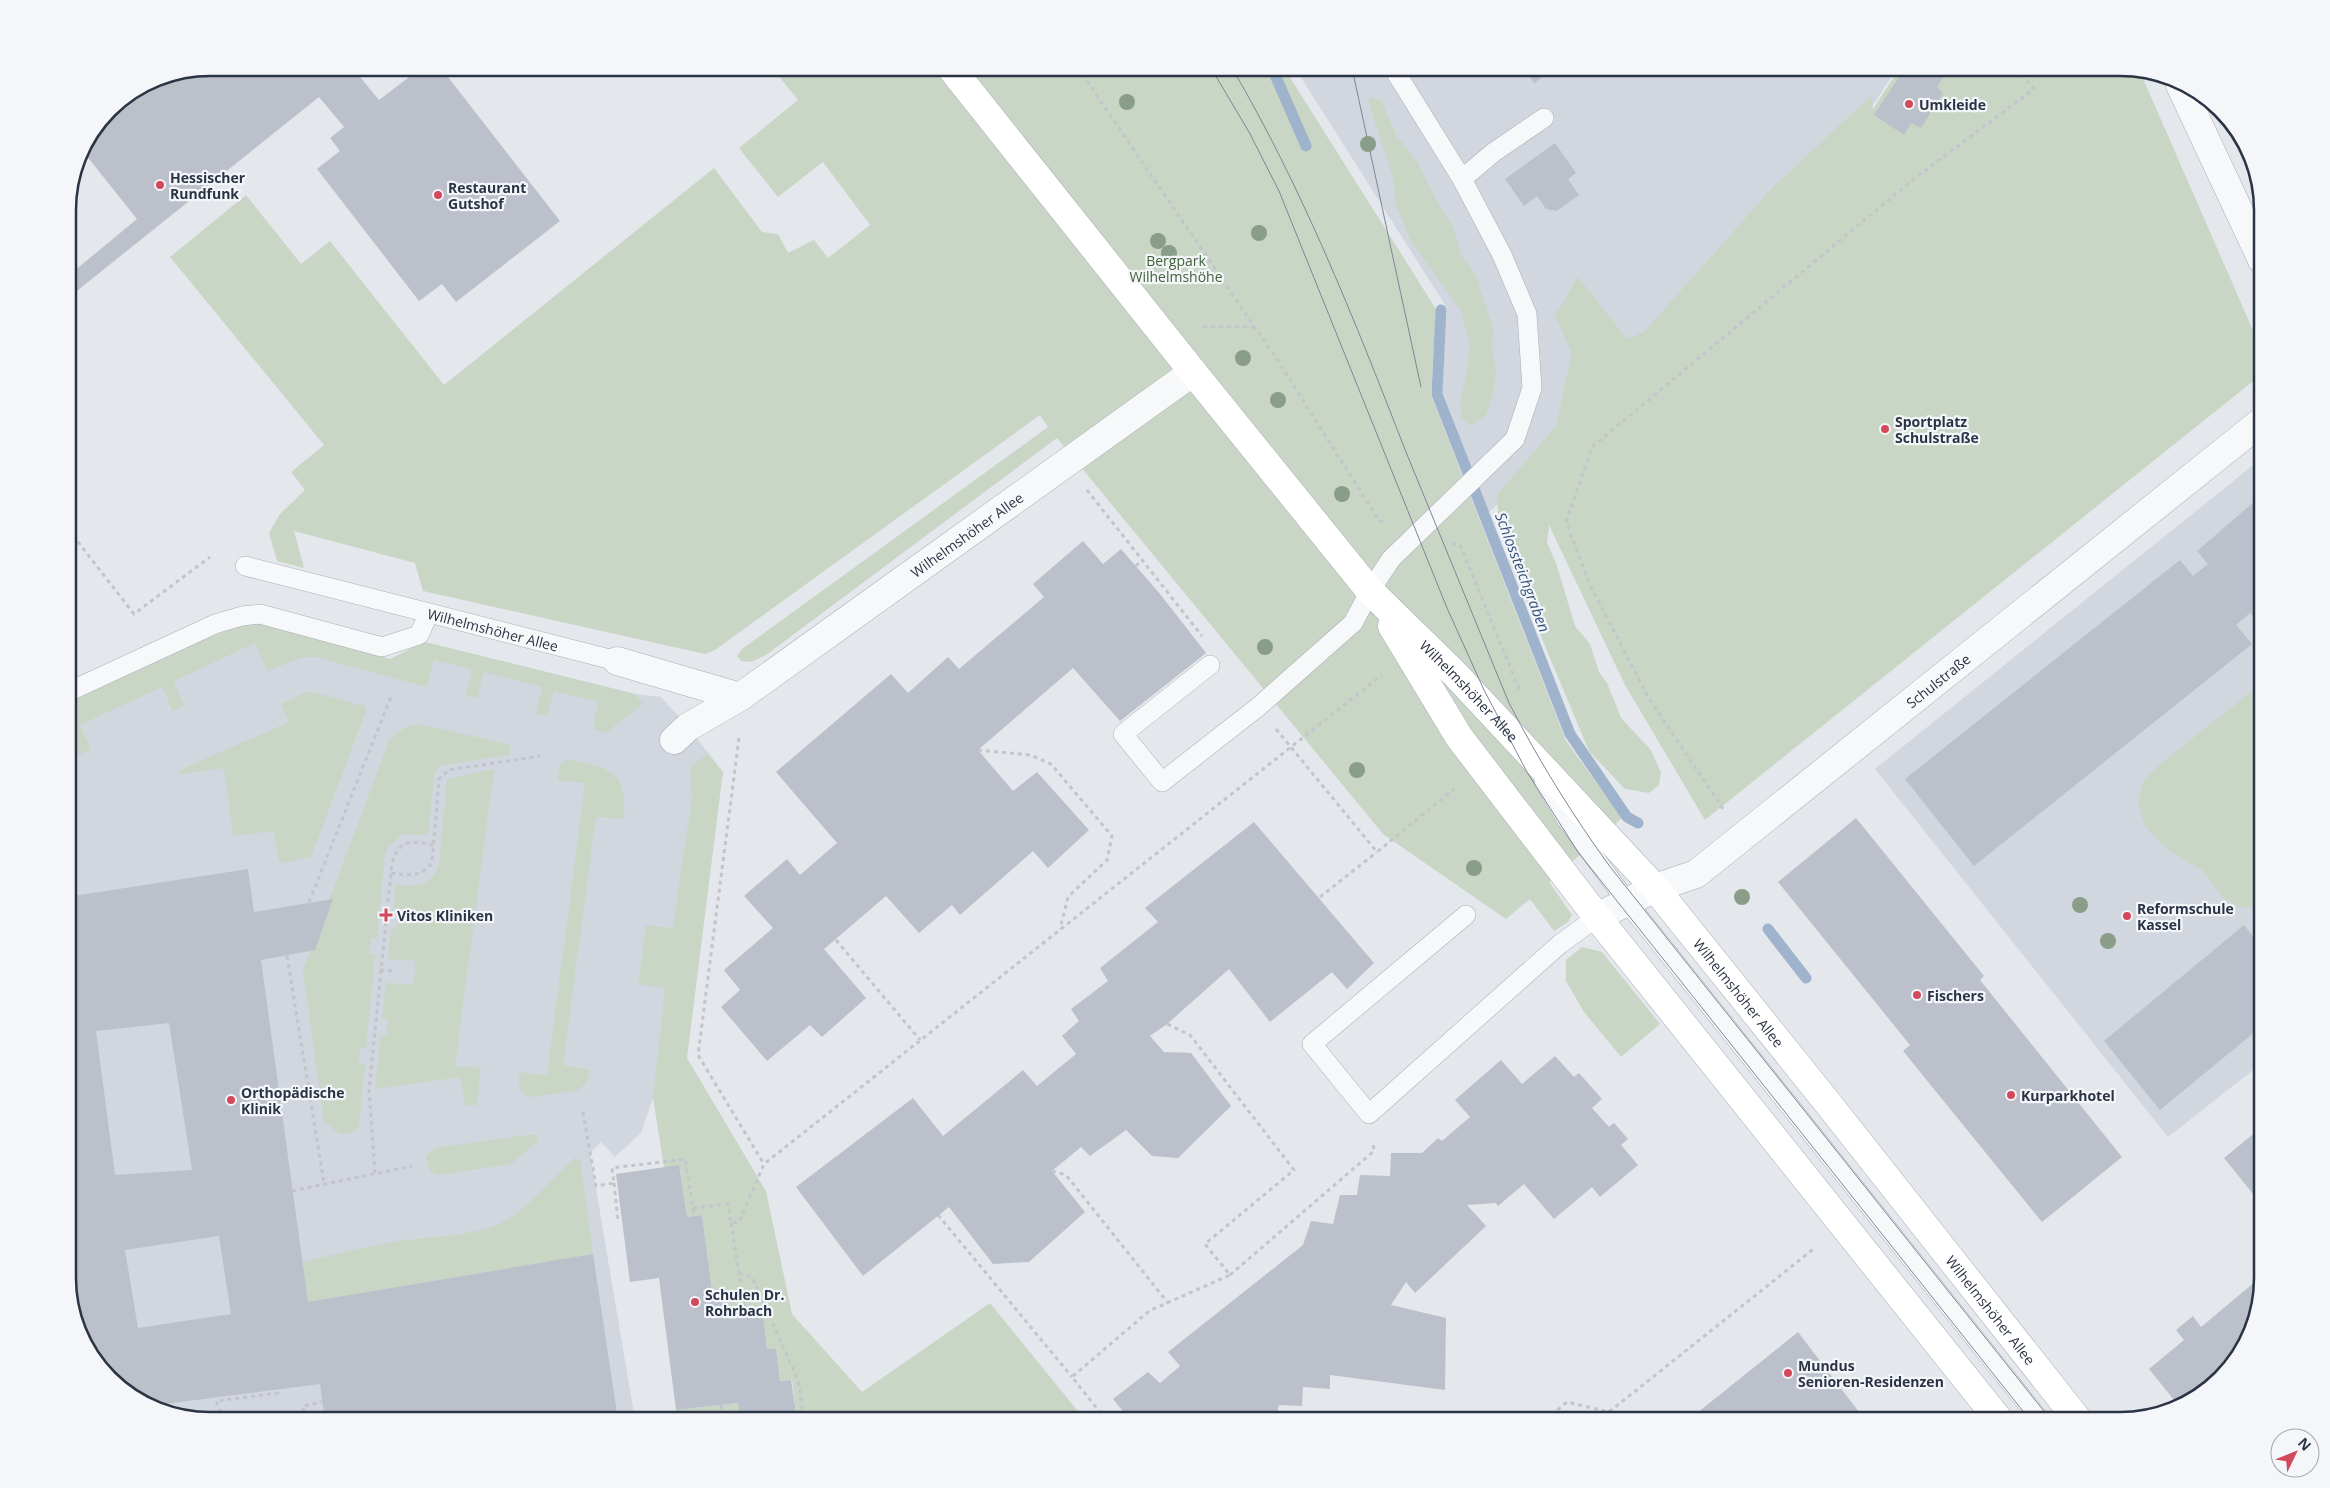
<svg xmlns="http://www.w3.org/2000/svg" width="2330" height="1488" viewBox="0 0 2330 1488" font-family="'Open Sans',sans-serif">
  <rect width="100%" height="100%" fill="#e4e7ec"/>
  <!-- built -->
  <path fill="#d2d6de" d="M1295,68H1897L1866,116L1521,483L1488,513L1442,390L1447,308Z
    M2262,458V1063L2168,1137L1875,769Z
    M262,623L390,659L425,642L635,694L661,697L688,727L723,772L653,1098L641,1133L615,1157L601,1142L590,1153L635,1420H210L131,1397L86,1349L68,1287V703L203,640Z"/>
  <!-- green -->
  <path fill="#c9d6c5" d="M772,68H1284L1436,309L1431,395L1566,741L1622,818L1549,882L1572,915L1568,922L1554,931L1530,899L1506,919L1383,834L1057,438L766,655L751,662L741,661L737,656L742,649L1048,427L1040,415L715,650L705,654L423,591L415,563L294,531L304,568L277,561L269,533L280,514L305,490L291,472L324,445L170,257L246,195L301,264L330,241L444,385L714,168L762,232L778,234L788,253L814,240L828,258L870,225L823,162L778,197L739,148L798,100Z
    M1900,68H2120L2141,74L2262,351V374L1705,820L1625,685L1549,525L1547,543L1556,563L1575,626L1590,644L1599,672L1607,683L1621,718L1651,750L1661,773L1659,785L1649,793L1625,789L1589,751L1512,567L1499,529L1497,495L1556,426L1572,353L1555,316L1578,277L1627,339L1644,332L1773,187L1871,96L1873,109Z
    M1371,97L1381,100L1396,135L1416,160L1435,198L1454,229L1461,255L1475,274L1493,328L1492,350L1496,372L1494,390L1486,416L1470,425L1462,418L1460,401L1468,368L1469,341L1461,311L1411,241L1396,206L1393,178L1368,101Z
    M262,623L390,659L425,642L635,694L643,704L606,733L593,729L598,702L554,691L547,716L536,713L542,687L484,672L477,698L466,695L472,669L434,660L427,687L316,657H304L267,671L255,643L174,681L184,705L173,711L162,687L80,725L91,750L78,755L68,734V703L203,640L241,625Z
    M2262,685V903L2243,908L2223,898L2203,871L2164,847L2145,826L2138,804L2143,782L2158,766L2257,687Z
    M306,692L316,693L364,706L366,711L311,857L282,863L279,860L273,831L233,836L224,768L181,774L180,770L289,722L281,704Z
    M419,724L511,745L509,755L444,765L439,767L434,775L428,835L402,834L389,846L385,854L377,938H371L369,953L375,955L366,1048H360L359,1064H365L359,1126C349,1138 337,1137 329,1123L324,1124L303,970L389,741C397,730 406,727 419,724Z
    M708,754L723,772L687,1058L766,1191L792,1314L862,1392L990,1303L1085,1420H775L797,1418L792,1380L780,1381L776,1349H767L763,1315L730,1319L726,1288L712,1290L702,1215L687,1217L679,1166L664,1167L653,1098L665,988L638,984L646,925L673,928L692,797L690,766Z
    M568,759C611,770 627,768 624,819L596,817L563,1065L590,1070C588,1079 585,1088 575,1091L529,1097C517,1094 519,1082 519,1072L547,1076L585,783L557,780L560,764Z
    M494,769L455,1066L481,1068L477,1105L465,1106L460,1077L375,1089L381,1035L387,1034L388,1019L382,1018L386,983L414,985L415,961L388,959L391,928L397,929L399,913H393L396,884C416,889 431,886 439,865L447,779Z
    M1582,947L1602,952L1660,1024L1621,1057L1584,1012L1566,981V960Z
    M534,1134L538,1137V1141L511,1164L438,1175L430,1171L426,1156L435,1148Z
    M576,1157L581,1163L593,1254L308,1302L302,1262C334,1255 367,1246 400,1241C434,1236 477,1237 508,1219C533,1203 554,1177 576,1157Z
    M738,1403L741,1420H678L676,1410Z"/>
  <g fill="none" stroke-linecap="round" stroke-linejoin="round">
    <!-- stream -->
    <path stroke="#9fb4cc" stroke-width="11" d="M1272,68L1306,146
      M1441,310L1437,394L1570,734L1627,817L1638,823
      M1768,929L1806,978"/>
  </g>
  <!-- building -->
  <path fill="#bbc0ca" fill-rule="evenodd" d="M210,68H361L356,72L379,100L421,68H441L560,221L456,302L442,284L419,301L317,169L340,151L330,138L344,127L319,97L68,298V276L137,219L82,150L109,109L156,78Z
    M1523,68H1557L1534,83Z
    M1905,68H1949L1937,87L1943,93L1921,128L1911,123L1904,135L1874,115Z
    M1555,143L1576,173L1568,179L1579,195L1557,211L1546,209L1537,196L1524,206L1505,179Z
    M2262,495V625L2261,627L2250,613L2236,625L2252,644L1974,866L1905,779L2180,560L2193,576L2208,564L2197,551Z
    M1083,541L1103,564L1121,549L1160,594L1206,653L1120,721L1073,668L978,750L1013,791L1037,772L1089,830L1048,868L1033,851L960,915L952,905L919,933L886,896L824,949L866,998L822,1037L810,1025L767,1061L721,1007L740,990L724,970L773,928L744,896L787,859L800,875L837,843L776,772L891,674L908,693L948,657L959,669L1044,597L1033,584Z
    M1856,818L1984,976L1980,980L2122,1157L2042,1222L1903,1051L1910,1045L1778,882Z
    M1254,822L1374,963L1347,989L1332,972L1270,1022L1229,969L1167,1024L1150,1036L1164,1052L1191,1053L1231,1106L1178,1158L1152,1156L1126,1130L1090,1156L1081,1147L1052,1171L1085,1212L1029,1262L993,1264L949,1207L863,1276L796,1187L913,1098L943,1136L1023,1070L1037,1086L1076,1054L1062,1036L1079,1021L1071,1009L1108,981L1100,968L1158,922L1145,908Z
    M248,869L254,912L333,899L315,950L261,960L308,1302L593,1254L618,1420H325L320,1384L157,1405L131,1397L86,1349L68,1287V881L70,880L73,896ZM169,1023L192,1170L115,1175L96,1031ZM219,1236L231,1314L138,1328L125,1250Z
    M2244,925L2262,948V1026L2160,1110L2104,1041Z
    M1555,1056L1574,1077L1579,1073L1602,1099L1592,1108L1609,1127L1614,1123L1628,1139L1621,1145L1638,1165L1600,1197L1592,1187L1554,1219L1524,1184L1498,1206L1496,1203L1467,1205L1486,1226L1415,1293L1406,1282L1391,1305L1446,1318L1445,1390L1330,1375V1389L1303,1387L1302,1406L1279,1405L1275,1420H1130L1113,1399L1148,1372L1160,1383L1180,1366L1168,1352L1303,1245L1311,1221L1333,1224L1340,1195H1357L1360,1175L1390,1176L1391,1153H1422L1438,1138L1442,1141L1470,1117L1455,1100L1501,1060L1522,1084Z
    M2262,1127V1205L2224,1158Z
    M679,1165L687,1217L702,1215L712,1290L726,1288L730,1319L763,1315L767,1349H776L780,1381L791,1380L797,1418L775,1420H741L738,1403L676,1410L659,1278L630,1282L616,1174Z
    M2262,1276L2239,1357L2191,1402L2178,1405L2149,1369L2184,1340L2176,1330L2193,1316L2201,1327Z
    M1798,1332L1862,1416L1861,1420H1704L1697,1413Z"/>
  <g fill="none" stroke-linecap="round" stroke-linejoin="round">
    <!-- service casing -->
    <g stroke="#a9aeb7" stroke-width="20">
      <g id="service">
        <path d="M1462,179L1494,152L1544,118"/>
        <path id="s1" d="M245,566L617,661"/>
        <path d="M1210,665L1123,734L1162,782L1258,707L1353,623L1370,591L1391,559L1515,439L1532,388L1527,314L1502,255L1462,179L1393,68"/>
        <path d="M68,692L215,624L242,616L260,614L382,647L419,635L429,613"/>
        <path d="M1544,782L1567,820L1627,902L2040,1420"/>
        <path d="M1466,915L1312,1044L1369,1114L1560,944L1597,917"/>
      </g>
    </g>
    <!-- minor casing -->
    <g stroke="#a9aeb7" stroke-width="29">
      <g id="minor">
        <path d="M2180,85L2262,260"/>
        <path d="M617,661L740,697"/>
        <path id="s2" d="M674,740L688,727L740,697L1193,372"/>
        <path id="s3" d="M1597,917L1655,888L1696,874L2262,421"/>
      </g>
    </g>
    <!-- secondary casing -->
    <g stroke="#a9aeb7" stroke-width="29">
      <g id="secondary">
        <path id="s4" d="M951,68L1193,372L1370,591L1454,673L1655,888L1827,1102L2078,1420"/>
        <path d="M1392,626L1459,737L1597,917L1999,1420"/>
      </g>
    </g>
    <!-- path -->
    <path stroke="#c2c5cb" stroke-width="3" stroke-dasharray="4 4" stroke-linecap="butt" d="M1078,68L1282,367L1374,513L1380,521L1386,523
      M2078,68L2091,74V68
      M1203,327H1254
      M1087,490L1202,636
      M68,529L134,614L210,557
      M1452,543L1460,545L1520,691
      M1136,566L1142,560
      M1276,729L1377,852L1454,789
      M739,738L698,1055L764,1164
      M978,750L1030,755L1051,764L1112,836L1107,860L1068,897L1060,929
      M1723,809L1647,695L1590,585L1566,522L1592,447L1915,178L2034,89L2017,68
      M391,873C408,875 420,878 432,863L439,779L449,770L540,756
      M1320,897L1377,852
      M309,902L392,694
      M836,940L920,1040
      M287,956L324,1183
      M380,970L393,971
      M583,1112L596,1186L614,1183L612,1168L685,1159L693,1208L728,1204L731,1223L739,1222L764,1164L1382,675
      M1052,1171L1066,1175L1168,1303
      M375,1173L369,1090L392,863C400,838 411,841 433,845
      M614,1183L618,1221
      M292,1191L412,1166
      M693,1208L694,1216
      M938,1215L1072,1377
      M731,1223L746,1317
      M739,1273L752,1277L798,1380L804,1420
      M1230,1275L1374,1151L1373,1142
      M721,1405L724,1420
      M224,1420L216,1401L278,1393L277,1390
      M299,1420L304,1417L324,1413
      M305,1420L303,1406L322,1402
      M1106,1420L1072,1377L1149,1311L1230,1275L1205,1244L1294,1170L1190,1035L1167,1024
      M1545,1420L1567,1402L1609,1412L1816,1247"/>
    <!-- service -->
    <use href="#service" stroke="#f7f8fa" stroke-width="19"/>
    <!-- minor -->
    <use href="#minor" stroke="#f7f8fa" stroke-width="28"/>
    <!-- secondary -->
    <use href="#secondary" stroke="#fff" stroke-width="28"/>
    <!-- tram -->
    <path stroke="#7d8696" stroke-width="1" d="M1211,68L1249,132L1279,191L1447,608L1484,690L1527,772L1578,852L2030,1420
      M1232,68C1303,189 1355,321 1406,452C1440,536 1475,619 1509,703C1539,761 1573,816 1611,868L2051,1420
      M1352,68L1421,387"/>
  </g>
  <!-- trees -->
  <g fill="#899d89">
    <circle cx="1127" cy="102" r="8"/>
    <circle cx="1368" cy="144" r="8"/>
    <circle cx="1259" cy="233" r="8"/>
    <circle cx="1158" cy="241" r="8"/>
    <circle cx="1169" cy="253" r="8"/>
    <circle cx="1243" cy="358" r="8"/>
    <circle cx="1278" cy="400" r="8"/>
    <circle cx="1342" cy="494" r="8"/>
    <circle cx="1265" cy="647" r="8"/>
    <circle cx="1357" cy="770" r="8"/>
    <circle cx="1474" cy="868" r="8"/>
    <circle cx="1742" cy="897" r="8"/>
    <circle cx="2080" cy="905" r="8"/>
    <circle cx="2108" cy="941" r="8"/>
  </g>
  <!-- markers -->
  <g fill="#d1495b" stroke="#f4f6f9" stroke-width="2">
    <circle cx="1909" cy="104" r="5"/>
    <circle cx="160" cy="185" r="5"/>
    <circle cx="438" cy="195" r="5"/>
    <circle cx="1885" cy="429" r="5"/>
    <path d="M383.5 907.5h5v5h5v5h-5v5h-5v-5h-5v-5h5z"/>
    <circle cx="2127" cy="916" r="5"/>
    <circle cx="1917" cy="995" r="5"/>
    <circle cx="2011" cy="1095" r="5"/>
    <circle cx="231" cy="1100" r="5"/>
    <circle cx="695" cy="1302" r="5"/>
    <circle cx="1788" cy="1373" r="5"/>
  </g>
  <g text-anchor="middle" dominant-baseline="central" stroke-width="4.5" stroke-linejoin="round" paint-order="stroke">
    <!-- poi labels -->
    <g font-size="14" font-weight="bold" fill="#2b3445" stroke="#f4f6f9" text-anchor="start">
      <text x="1919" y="104">Umkleide</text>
      <text x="170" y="177">Hessischer<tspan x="170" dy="16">Rundfunk</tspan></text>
      <text x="448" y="187">Restaurant<tspan x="448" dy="16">Gutshof</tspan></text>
      <text x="1895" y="421">Sportplatz<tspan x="1895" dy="16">Schulstraße</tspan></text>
      <text x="2137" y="908">Reformschule<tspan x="2137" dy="16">Kassel</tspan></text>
      <text x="397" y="915">Vitos Kliniken</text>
      <text x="1927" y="995">Fischers</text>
      <text x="241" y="1092">Orthopädische<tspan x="241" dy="16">Klinik</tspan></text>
      <text x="2021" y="1095">Kurparkhotel</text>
      <text x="705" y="1294">Schulen Dr.<tspan x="705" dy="16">Rohrbach</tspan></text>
      <text x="1798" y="1365">Mundus<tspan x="1798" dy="16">Senioren-Residenzen</tspan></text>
    </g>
    <!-- park labels -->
    <g font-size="14" fill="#3f6138" stroke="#f4f6f9">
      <text x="1176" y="260">Bergpark<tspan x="1176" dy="16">Wilhelmshöhe</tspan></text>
    </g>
    <!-- street labels -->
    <g font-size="14" fill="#2b3445" stroke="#f4f6f9">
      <text stroke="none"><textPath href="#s2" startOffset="358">Wilhelmshöher Allee</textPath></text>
      <text stroke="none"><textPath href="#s1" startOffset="256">Wilhelmshöher Allee</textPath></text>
      <text stroke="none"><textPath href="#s3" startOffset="418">Schulstraße</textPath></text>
      <text stroke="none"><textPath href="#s4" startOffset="811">Wilhelmshöher Allee</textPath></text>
      <text stroke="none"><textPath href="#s4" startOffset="1216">Wilhelmshöher Allee</textPath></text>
      <text stroke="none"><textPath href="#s4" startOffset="1621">Wilhelmshöher Allee</textPath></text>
    </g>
    <!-- water labels -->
    <g font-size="15" font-style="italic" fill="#34527a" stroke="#f4f6f9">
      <text transform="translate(1523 572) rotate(69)">Schlossteichgraben</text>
    </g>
  </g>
  <!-- crop -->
  <path d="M0 0H2330V1488H0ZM210 76H2120A134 134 0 0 1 2254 210V1278A134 134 0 0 1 2120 1412H210A134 134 0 0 1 76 1278V210A134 134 0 0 1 210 76Z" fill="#f4f6f9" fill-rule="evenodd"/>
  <path fill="none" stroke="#2b3445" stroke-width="2.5" d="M210 76H2120A134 134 0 0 1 2254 210V1278A134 134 0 0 1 2120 1412H210A134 134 0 0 1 76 1278V210A134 134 0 0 1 210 76Z"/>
  <!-- north arrow -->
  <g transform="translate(2295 1453) rotate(47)"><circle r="24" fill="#f4f6f9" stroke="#a4a8b1"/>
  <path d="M0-4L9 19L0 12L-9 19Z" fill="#d1495b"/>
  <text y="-8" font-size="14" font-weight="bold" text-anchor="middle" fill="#2b3445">N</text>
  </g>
</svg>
